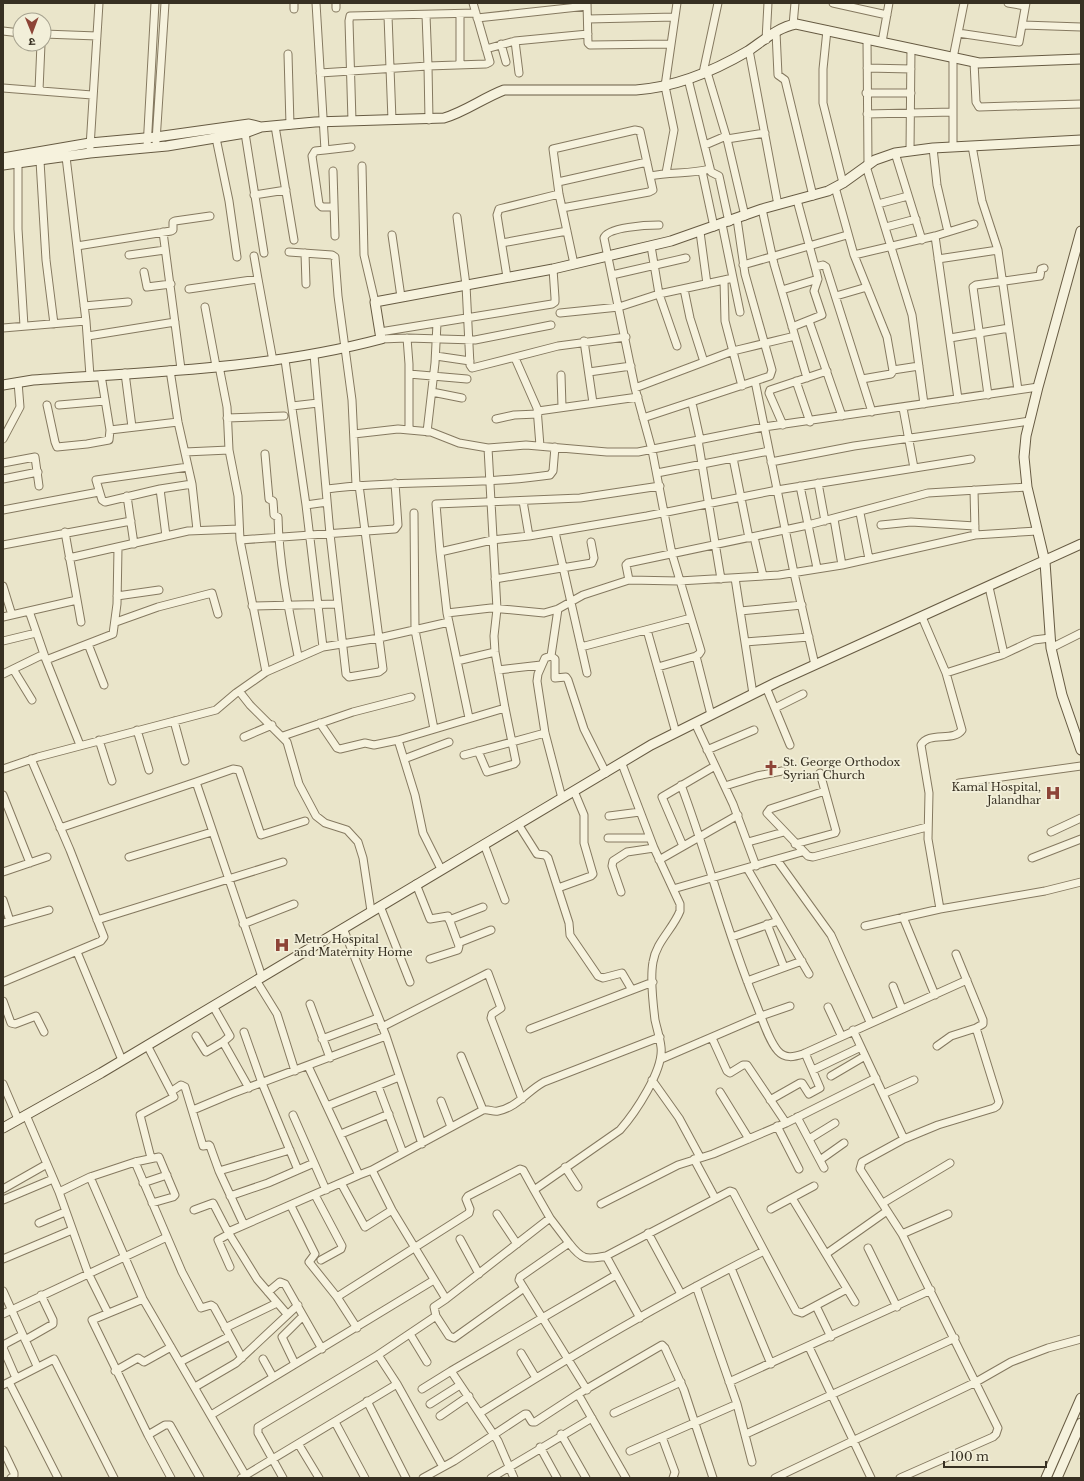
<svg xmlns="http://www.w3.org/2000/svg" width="1084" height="1481" viewBox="0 0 1084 1481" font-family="'Libre Baskerville','Noto Sans Devanagari',serif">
  <rect width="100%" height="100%" fill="#eae5ca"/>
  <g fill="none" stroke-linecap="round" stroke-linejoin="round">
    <!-- street casing -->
    <g stroke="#857960" stroke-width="9">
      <path id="street" d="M294,3V9
        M316,3L325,150L315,151L312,156L319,204L322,207H334
        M587,3L588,43L590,45L670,44
        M833,3L887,15
        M1008,3L1025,6
        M336,8V3
        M388,16L392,120
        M477,18L587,6
        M588,19L675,17
        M793,25L795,3
        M1023,25L1081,27
        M827,30L823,69V103L843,183
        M3,31L20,33
        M776,32L778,75L785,80L813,196
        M958,33L1019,42L1026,3
        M44,34L97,36
        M867,39L868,164
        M766,40L768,3
        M515,41L519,73
        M882,42L889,3
        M501,44L506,62
        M486,49L515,41L588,34
        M749,50L778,205
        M288,54L290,125
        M974,62L976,102L979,107L1081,104
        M460,64V14
        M867,68L911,69
        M707,72L727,139L745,216
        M320,73L428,66L426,15
        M703,73L718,3
        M688,79L711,172L719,176L729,222
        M3,88L92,95
        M39,90L41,44
        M866,93H911
        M867,114L953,112
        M429,120L428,66L486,64L490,62L473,3
        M352,121L349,21L350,16L476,13
        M275,126L294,240
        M245,133L264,253
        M216,138L229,201L237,257
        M727,139L765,133
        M156,141L165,3
        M705,145L726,136
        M972,146L982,201L998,250L1018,390
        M90,147L99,3
        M953,147V58L964,3
        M147,148L155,3
        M933,148L937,185L948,232
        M325,150L351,147
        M910,151L911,48
        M895,153L922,240
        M66,157L86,321L90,376
        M40,161L46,260L54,324
        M18,165V229L24,326
        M362,166L364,255L375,302
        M866,166L912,315L924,404
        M333,171L335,236
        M702,171L714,227
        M666,173L674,130L665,86L677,3
        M650,176C671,172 690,174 710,169
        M558,182L647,162
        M835,187L854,255L935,236L974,224
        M254,195L286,190
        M797,200L815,267L823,265L826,267L872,412
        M878,204L908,196
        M562,208L649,192L653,190L640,131L635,130L553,149L559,194L574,264
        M762,209L774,264L807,378
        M457,217L466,285L470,365L472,368L558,346L626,337
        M737,219L745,274L772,370L770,376L755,381
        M722,224L733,278L724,280L725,321L742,386
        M886,227L916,219
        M163,232L181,369
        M700,232L707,284
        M392,235L401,297
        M935,236L958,399
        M502,243L567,231
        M77,246L171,231L173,230V222L175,221L210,216
        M651,246L659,294L677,346
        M289,252L332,255L335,257L338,296L352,400L356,485
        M305,253L306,284
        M129,255L165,250
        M854,255L887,337L893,371L891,374L862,379
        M254,256L258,279
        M938,259L998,250
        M743,265L847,235
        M144,272L147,287L171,284
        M612,275L686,258
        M507,277L497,215L499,209L559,194
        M733,278L740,312
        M189,289L258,279L273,361
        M684,289L690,318L704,362
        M782,290L818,279
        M836,296L867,287
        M84,306L128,302
        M205,307L216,366
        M560,313L619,307L659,294L724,280
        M809,321L842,416
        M792,327L822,315L814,291L818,279L815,267
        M3,328L86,321
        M380,332L552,304L555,302V298L553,269
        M88,336L175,322
        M407,338L409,364V430
        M950,338L1009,328
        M381,339L407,338L475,340L551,325
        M584,341L593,403
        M314,355L330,534L346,674L349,677L379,672L383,669L359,485
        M436,356L470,361
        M515,358L537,408L540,446
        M285,360L306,505L323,647
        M219,366L227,407L229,450L238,496L240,540L266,672
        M170,370L178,422L192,484L197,530
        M893,370L919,366
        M589,372L631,366
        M125,373L132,427
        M409,374L467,379
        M561,375L562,407
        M796,381L810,422
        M635,388L733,351L795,336
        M432,392L462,398
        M988,395L973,287L976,285L1040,276L1041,269L1044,268
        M692,403L700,439
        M47,405L55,442L57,447L87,444L109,440L110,430L101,375
        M59,405L105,401
        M292,406L318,403
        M903,408L914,468
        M538,411L638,397
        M227,418L284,416
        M643,418L755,381L794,573L815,665
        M496,419L514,415L538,414
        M783,425L769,393L770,390L827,371
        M110,430L178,422
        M427,432L435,363L437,323
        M354,434L398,429L431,432L459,443L488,448
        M3,439L20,407L18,382
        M698,440L721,579
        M185,452L229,450
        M265,454L269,499L273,501L274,515L278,517C279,564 289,611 298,656
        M733,458L749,538
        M771,462L854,446L1030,421
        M3,463L35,457L39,486
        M188,467L96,480L102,500L105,502L160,489L192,484
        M657,473L769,451
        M3,479L38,472
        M818,483L825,521
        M800,486L817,568
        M160,489L166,536
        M327,489C401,479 476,486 550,475L553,471L555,447
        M974,490L975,531
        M127,496L134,544
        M523,501L529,536
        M306,505L327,502
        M3,510L99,492
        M414,513L415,630L434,729
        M860,513L869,559
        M834,519L842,565
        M881,525L911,522L975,526
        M65,532L81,622
        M555,532L587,673
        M754,537L763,576
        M240,540L395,529L398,525L395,483
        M3,545L131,521
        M440,552L492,540L529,536L647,516L777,490L971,459
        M69,558L188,531L239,529
        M735,578L753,694
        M495,579L592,563L594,558L591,542
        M629,580L626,565L628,563L808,525L928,493L1027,487
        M3,586L12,615
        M989,587L1004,654
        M117,596L159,590
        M252,606L338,604
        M558,609L551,656L545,658L538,674L537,681L545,733L562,798
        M29,611L46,660L80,745
        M740,611L802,605
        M447,613L491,608L544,613L558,609L583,595L629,580L679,581L779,575L842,565L975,535L1037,531
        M3,617L77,600
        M922,617L946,673L962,730C954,742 928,731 921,745L929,793L928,839L940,909
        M116,622L158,607L212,593L218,614
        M647,630L676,733
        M3,641L36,633
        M745,642L809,637
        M88,644L104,685
        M581,647L691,618
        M1051,648L1081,633
        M551,656L555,659V678L566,677L568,680L584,729L606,773
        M696,656L711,715
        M46,660L113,634L117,604L118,548
        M457,661L495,652
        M658,667L696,656L699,654L701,651L672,554L652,450L635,388L604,238C607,227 648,225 659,225
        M13,669L32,700
        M498,670L541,665
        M946,673L1002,655L1034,640L1050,638
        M3,674L44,654
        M766,687L790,745
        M239,691L250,705L287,742L299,784L316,816L325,823L347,830L358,842L363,858L371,911
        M775,708L803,694
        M469,718L447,613L440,552L436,504L580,498L660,486
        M174,721L185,761
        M320,723L337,748L340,749L365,743L374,745L398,740L505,708
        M695,723L733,804L756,866
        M137,730L149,770
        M283,736L353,712L411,697
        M244,737L272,725
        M99,740L112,781
        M398,740L415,795L423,833L441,869
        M707,750L754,730
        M478,751L487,772L514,764L516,762L505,708L495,652L494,636L497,609L488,448L526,445L607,452H638L764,427L1038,387
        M464,755L545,733
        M404,759L449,742
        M3,769L38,757L216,710L236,693L266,672L323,647L379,638L449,622
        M196,782L233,769L239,770L261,835L305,821
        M959,783L1081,766
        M681,785C708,856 726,931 755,1001C761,1015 768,1040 778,1051C785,1059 794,1057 803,1054L967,980
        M725,786L757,776L782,771
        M825,791L770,809L767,813L808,856L813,857L927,827
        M3,795L30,863
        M609,816L640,812
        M518,824L537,854L545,855L548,858L569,923L570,935L598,976L603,978L622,973L632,990
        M60,828L196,782L262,977
        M1051,832L1081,818
        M608,838H650
        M748,842L784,832
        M484,844L505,900
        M795,844L835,833L836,831L820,773
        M683,846L662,797L715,766
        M129,857L212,832
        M1032,858L1081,839
        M659,860L738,815
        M777,860L831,935L870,1022
        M747,868L809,974
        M3,872L47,857
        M416,884L430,919L448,916L459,946L458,950L430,959
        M558,888L591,876L593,874L584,843V815L574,791
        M673,889L802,852
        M621,892L612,866L613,861L627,852L654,848
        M3,900L10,921
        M380,906L410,982
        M903,917L935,995
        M97,920L283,862
        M449,920L483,907
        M3,923L49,910
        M243,924L294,904
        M767,924L784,967
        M865,926L940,909L1045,891L1081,882
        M343,928L386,1036L422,1144
        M732,937L778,921
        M458,943L491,930
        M77,952L122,1060
        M256,980L277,1014L295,1071
        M747,981L802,961
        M3,982L101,941L104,937L70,850L31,759
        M893,986L902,1009
        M3,1001L11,1023L15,1024L36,1016L44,1032
        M310,1004L330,1058
        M213,1006L230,1036L223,1042L249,1088
        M828,1007L841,1035
        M382,1027L488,973L501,1008L492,1014L491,1018L522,1099
        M530,1029L653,982
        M853,1030L904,1139L862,1162L860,1169L902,1234L998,1428L996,1434L993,1437L900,1478
        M244,1032L262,1083L298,1170
        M196,1036L206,1052L223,1042
        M712,1038L727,1071L730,1073L743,1065H747L786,1123
        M322,1039L378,1018
        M147,1045L174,1097L140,1115L151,1158
        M937,1046L951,1036L976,1028
        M461,1056L483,1110
        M661,1059L761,1016L790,1006
        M308,1066L359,1175L372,1170L392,1210L446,1299L550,1218
        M813,1070L861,1047
        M831,1076L865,1056
        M652,1080L679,1118L700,1157
        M3,1084L18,1119
        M378,1086L403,1153
        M172,1091L181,1085L185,1087L203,1146L209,1145L210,1146L219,1171L244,1225
        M720,1092L749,1139
        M883,1094L914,1080
        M770,1100L800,1083H802L809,1094L820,1088L805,1053
        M441,1101L451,1127
        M327,1106L399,1077
        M193,1110L231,1094L386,1036
        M26,1115L59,1192L90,1177L143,1299L247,1478
        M293,1115L326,1190
        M797,1117L824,1168
        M777,1126L799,1169
        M341,1134L389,1114
        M809,1139L835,1123
        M904,1139L938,1125L994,1108L997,1106L999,1102L976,1028L983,1024V1020L956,954
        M694,1159L715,1198
        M820,1160L844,1143
        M135,1162L182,1272L201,1308L211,1305L214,1307L242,1358
        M565,1167L578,1187
        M372,1170L483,1110C489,1109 493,1112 498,1111C518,1107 527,1091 544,1082L660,1037
        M219,1171L290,1150
        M90,1177L135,1162L159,1157L175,1195L173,1197L152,1203
        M143,1183L167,1175
        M341,1183L365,1227L392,1210
        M3,1189L47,1164
        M59,1192L88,1273L108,1313
        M315,1195L342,1246L341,1249L321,1260
        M230,1196L268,1183L314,1163
        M792,1198L855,1302
        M3,1200L53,1179
        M883,1203L950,1163
        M601,1204L678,1165L713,1154L786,1123L876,1078
        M291,1206L315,1254L309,1262L337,1297L357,1328
        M771,1209L814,1186
        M194,1210L213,1203L228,1232L257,1279L287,1314
        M497,1214L517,1244
        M39,1223L65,1212
        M228,1232L359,1175
        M648,1233L681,1294
        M229,1234L218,1240L230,1267
        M902,1234L948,1214
        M460,1239L479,1274
        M569,1243L550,1218L534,1190L620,1130C635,1113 664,1070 661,1047C660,1038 657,1029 655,1020C653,1004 650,978 653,962C656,942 673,929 680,911V904L654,848L622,764
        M868,1248L897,1307
        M826,1254L887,1211
        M606,1256L640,1318
        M3,1259L72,1230
        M731,1268L771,1364
        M696,1286L737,1404L752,1462
        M3,1291L37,1366
        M268,1292L280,1282L285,1284L322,1349
        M337,1297L469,1213L470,1209L466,1199L468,1196L520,1169L523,1170L534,1190
        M143,1299L92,1320L148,1435L171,1478
        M816,1306L831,1337
        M3,1314L167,1237
        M436,1316L449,1336L454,1338L524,1288
        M225,1328L277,1303
        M410,1334L427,1362
        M25,1340L53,1324V1320L41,1295
        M809,1347L871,1478
        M521,1353L536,1378
        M263,1359L273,1377
        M180,1362L230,1336
        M295,1364L282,1337L303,1316
        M115,1371L138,1358L144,1362L171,1347
        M16,1378L3,1348L5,1344L22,1335
        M9,1382L58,1478
        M729,1382L931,1290
        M397,1384L443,1467
        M3,1385L54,1359L114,1478
        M195,1387L236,1363L298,1305
        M422,1389L451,1371
        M587,1390L519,1280L520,1277L569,1243C582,1260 586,1260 606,1256L730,1191L733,1192L796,1311L802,1313L847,1289
        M578,1394L626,1478
        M367,1401L406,1478
        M430,1404L460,1385
        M480,1413C572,1355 666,1300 764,1251
        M614,1413L681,1382
        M211,1415L434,1280
        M440,1416L469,1396
        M335,1422L365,1478
        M561,1434L586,1478
        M746,1434L955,1338
        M148,1435L165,1425H170L200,1478
        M662,1437L675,1472L673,1478
        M299,1445L319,1478
        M540,1447L557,1478
        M3,1450L14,1473V1476L11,1478
        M630,1451L737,1404
        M241,1478L397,1384L378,1355L436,1316L434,1307L446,1299
        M283,1478L258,1433V1427L378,1355
        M423,1478L454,1461L525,1414H527L532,1422H535L578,1394L662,1345L665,1348L684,1390L713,1478
        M491,1478L592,1418
        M514,1478L498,1441L451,1371L616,1275
        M775,1478L976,1382L1011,1362L1048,1348L1081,1339"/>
    </g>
    <!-- secondary casing -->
    <g stroke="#675b43" stroke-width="11">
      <path id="secondary" d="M3,158L90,143L156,137L249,124L261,127
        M3,165L90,153L167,146L245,133L261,127L315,122L444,118C465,112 483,98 504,90H636C676,87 714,71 748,51C763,41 778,27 796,24L979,63L1081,59
        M1081,231L1038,387L1026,436L1024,457L1027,487L1045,562L1051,648L1062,695L1081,750
        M3,385L33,380C150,372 268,369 381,339L375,302L553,269L671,241L762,209L828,191L843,183L875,160L895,153L933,148L1081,140
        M3,1128L101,1073L651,745L777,682L1081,544
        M1046,1478L1081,1398
        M1057,1478L1081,1423"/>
    </g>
    <!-- street -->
    <use href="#street" stroke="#f6f2dd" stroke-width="7"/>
    <!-- secondary -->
    <use href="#secondary" stroke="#f6f2dd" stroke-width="9"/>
  </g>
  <!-- icons -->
  <defs>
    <g id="church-bare" transform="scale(1.2)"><path d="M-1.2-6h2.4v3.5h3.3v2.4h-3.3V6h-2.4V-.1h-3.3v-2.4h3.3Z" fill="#8d4437" stroke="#f2efd9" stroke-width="2.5" paint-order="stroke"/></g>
    <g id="hospital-bare" transform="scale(1.2)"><path d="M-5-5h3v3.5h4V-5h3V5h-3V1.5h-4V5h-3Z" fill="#8d4437" stroke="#f2efd9" stroke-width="2.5" paint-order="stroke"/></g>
  </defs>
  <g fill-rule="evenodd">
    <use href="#church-bare" x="771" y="768"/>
    <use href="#hospital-bare" x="1053" y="793"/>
    <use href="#hospital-bare" x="282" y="945"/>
  </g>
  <g text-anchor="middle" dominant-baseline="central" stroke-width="3.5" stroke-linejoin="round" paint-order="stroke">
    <!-- poi labels -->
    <g font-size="11" fill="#373022" stroke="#f2efd9" text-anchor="start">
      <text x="783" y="762">St. George Orthodox<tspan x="783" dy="13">Syrian Church</tspan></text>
      <text x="1041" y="787" text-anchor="end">Kamal Hospital,<tspan x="1041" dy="13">Jalandhar</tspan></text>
      <text x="294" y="939">Metro Hospital<tspan x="294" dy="13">and Maternity Home</tspan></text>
    </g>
  </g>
  <!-- border -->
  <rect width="1084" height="1481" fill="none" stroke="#373022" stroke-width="8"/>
  <!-- north arrow -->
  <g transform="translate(32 32) rotate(179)"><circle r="19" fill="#f2efd9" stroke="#a7a390"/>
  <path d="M0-3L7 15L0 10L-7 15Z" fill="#8d4437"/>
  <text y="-6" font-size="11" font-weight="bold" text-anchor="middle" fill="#373022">उ</text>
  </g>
  <!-- scale -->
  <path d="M944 1461v6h102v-6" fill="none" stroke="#373022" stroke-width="2"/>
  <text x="950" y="1461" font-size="12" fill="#373022" stroke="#f2efd9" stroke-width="3" paint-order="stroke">100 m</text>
</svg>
